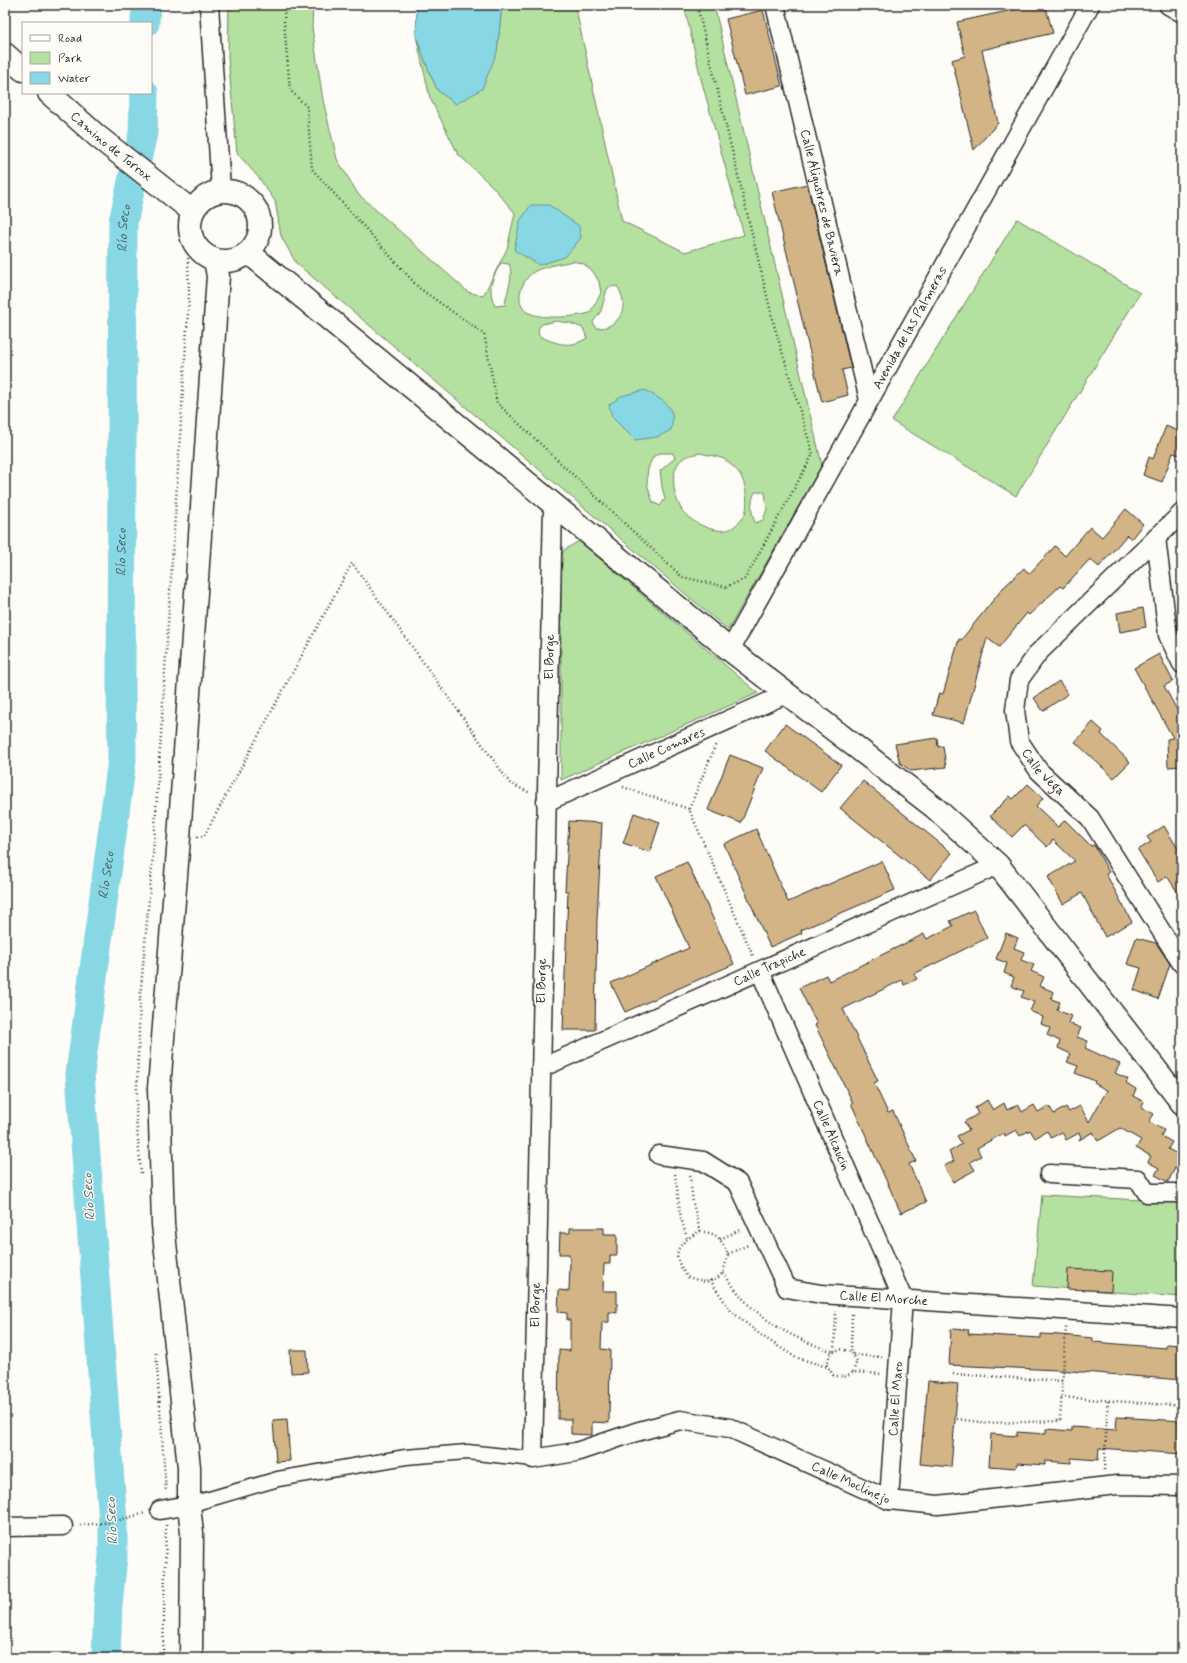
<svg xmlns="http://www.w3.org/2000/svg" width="1187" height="1663" viewBox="0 0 1187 1663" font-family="Mynerve,sans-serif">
  <rect width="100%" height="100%" fill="#fdfcf7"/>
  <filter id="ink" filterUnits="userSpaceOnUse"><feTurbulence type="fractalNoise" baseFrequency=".025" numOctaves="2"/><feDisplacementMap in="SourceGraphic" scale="8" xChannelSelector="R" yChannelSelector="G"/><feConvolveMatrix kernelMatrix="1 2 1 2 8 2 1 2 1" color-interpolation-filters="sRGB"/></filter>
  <g filter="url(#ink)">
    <!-- green -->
    <path fill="#b4e19f" stroke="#708665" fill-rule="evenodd" d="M229,5H313L312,28L323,100L337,159L358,194L468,292L483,296L507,249L515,213L493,187L458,154L430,98L416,36L430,74L438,91L497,52L502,5H575L622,221L685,252L744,235L701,79L684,5H714L822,465L728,630L296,263L281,236L275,201L259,178L237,153L228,57ZM573,261L584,264L594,273L599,282L601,293L590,313C574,317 544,320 529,313C523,311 520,304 520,298C519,290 525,279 531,274C540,266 561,264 573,261ZM501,263L509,264C515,276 506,292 505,305L495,306C487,289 492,278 501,263ZM617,286C631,306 620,329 596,328L593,322L601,311L607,289L610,287ZM556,321L570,323L583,328L587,338C570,349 557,344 539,336L538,329L542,324ZM661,453H673L675,458L660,471L662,487L665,499L660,506L653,502C646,486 644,471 654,456ZM700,453C707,455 717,456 724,459C728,462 737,470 740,474C746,484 750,508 743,518C741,521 738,523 736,525C723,538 695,525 684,513C673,499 667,468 685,457C689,455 696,454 700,453ZM755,492H765L767,509L763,520L755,523C751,512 750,502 755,492Z
      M1017,219L1140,293L1016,496L892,421Z
      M579,541L758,693L561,780V558L564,550Z
      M1042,1195L1182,1202V1297L1033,1286Z"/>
    <!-- water -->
    <path fill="#88d7e4" stroke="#63929a" d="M417,5H502L497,52L482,89L456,104L438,91L430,74L416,36Z
      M531,205H549L579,226L581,238L565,257L539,265L514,250L520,221Z
      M645,390C664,402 677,405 671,430L657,437L635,440L612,417L609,405L621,396Z"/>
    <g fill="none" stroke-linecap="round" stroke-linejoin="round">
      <!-- river -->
      <g stroke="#88d7e4" stroke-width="29">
        <path d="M145,23L146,5"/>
        <path id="s1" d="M106,1658L108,1605L113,1556V1522L80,1074L122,760L121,684L123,222L143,133L144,93"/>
      </g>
    </g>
    <!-- building -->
    <path fill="#d2b486" stroke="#2b2b2b" d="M1035,5H1045L1053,33L982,50L998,123L974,150L952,60L965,56L957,22Z
      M763,10L782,86L745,95L726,19Z
      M807,184L851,368L842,370L848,395L822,402L796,295H797L772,192Z
      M1166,426L1182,433V456L1173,453L1162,482L1143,475L1149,457L1153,459Z
      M1126,509L1143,524L1131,539L1127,535L1099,567L1090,559L1063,588L1060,586L1029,615L1027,613L999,647L987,638L964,723L933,715L939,693L943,694L959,639L961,640L1003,588L1024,568L1029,574L1055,546L1065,556L1090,527L1102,537Z
      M1143,608L1146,627L1120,632L1117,613Z
      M1159,654L1173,681L1164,686L1182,719V766L1168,767L1167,739L1173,738L1134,668Z
      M1059,681L1068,694L1043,711L1034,698Z
      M1093,722L1103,731L1101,734L1130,762L1114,778L1075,742Z
      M785,724L841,765L821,792L765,751Z
      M937,738L938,747L943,746L946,767L911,771L900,763L895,744Z
      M730,755L763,768L741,823L708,810Z
      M863,781L952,853L930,880L840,808Z
      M1028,784L1043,798L1036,806L1058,827L1065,820L1091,846L1094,845L1109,872L1106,874L1132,922L1105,937L1082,893L1063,904L1048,877L1075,861L1053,840L1047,847L1024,825L1012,837L990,816L1010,796L1013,799Z
      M634,813L660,822L650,852L623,843Z
      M569,821L602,823L597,919L595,1030H563L568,891H565Z
      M1164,826L1182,855V899L1167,876L1158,882L1138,850L1151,842L1147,837Z
      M756,829L788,902L882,861L895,890L801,930L802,933L770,947L724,844Z
      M687,862L734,964L625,1012L611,983L689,948L656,876Z
      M974,910L987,938L914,974L917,979L904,985L902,980L843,1009L878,1081L874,1083L888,1113L893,1111L916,1161L909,1164L926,1202L901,1213L851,1103H853L815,1025L817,1024L799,988L826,975L829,981L924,934L927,939L953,926L950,921Z
      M1006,933L1018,938L1014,948L1024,952L1021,960L1034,965L1031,971L1044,977L1040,986L1054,992L1051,999L1060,1002L1057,1010L1071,1016L1068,1023L1081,1028L1077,1037L1088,1041L1085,1048L1120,1064L1115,1073L1128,1079L1126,1083L1136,1089L1133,1096L1144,1102L1141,1107L1154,1114L1149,1122L1164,1130L1161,1136L1172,1142L1168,1149L1181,1156L1168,1182L1155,1175L1159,1168L1148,1162L1151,1156L1136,1148L1141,1140L1120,1128L1098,1141L1093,1132L1079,1140L1081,1137L1079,1133L1066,1140L1062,1132L1051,1138L1047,1131L1035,1138L1030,1130L1020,1136L1016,1130L1005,1136L1004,1133L977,1148L981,1156L970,1162L975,1170L953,1182L944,1166L954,1161L949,1152L962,1144L957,1136L969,1130L964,1122L978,1114L975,1108L987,1100L993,1110L1004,1103L1007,1110L1018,1104L1022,1112L1034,1105L1038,1112L1049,1106L1054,1114L1066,1107L1069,1112L1080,1106L1089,1122L1106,1092L1108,1091L1094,1083L1095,1081L1075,1073L1078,1066L1067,1062L1071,1054L1058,1048L1060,1041L1047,1035L1050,1028L1041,1024L1043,1017L1030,1011L1034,1002L1021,997L1024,991L1011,986L1014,977L1004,973L1007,963L996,959Z
      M1136,938L1156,943L1170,964L1158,999L1134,990L1141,968L1127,964Z
      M570,1228H604V1234H617V1255H610V1264H604L603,1291H617V1313L609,1312V1322H602L601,1349L610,1350L609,1423L592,1422V1435L571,1434V1419H558L559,1350L570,1351V1320H567V1313L558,1312L559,1290L569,1291L570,1262L569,1254H559L560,1233H570Z
      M1068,1269L1112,1271L1111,1291L1067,1289Z
      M951,1329L969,1330L968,1334L1041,1338V1334L1060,1335L1093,1338V1342L1166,1348V1344L1182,1345V1380L1058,1370L949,1365Z
      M290,1350H307L308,1372L291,1373Z
      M928,1381L958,1384L951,1467L920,1464Z
      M1117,1417L1182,1421V1454L1099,1448L1098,1460L1071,1458V1463L1045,1461V1465L1017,1463L1016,1468L989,1466L991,1434L1017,1436V1432L1046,1434V1429L1072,1431V1427L1116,1430Z
      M287,1419L290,1461L276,1462L273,1420Z"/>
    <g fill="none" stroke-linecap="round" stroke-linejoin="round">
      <!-- pedestrian casing -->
      <g stroke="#2b2b2b" stroke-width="17">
        <path id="pedestrian" d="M189,1505L278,1479L406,1457L467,1452L533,1459"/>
      </g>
      <!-- minor casing -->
      <g stroke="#2b2b2b" stroke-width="21">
        <g id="minor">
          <path d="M209,5L221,190"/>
          <path id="s2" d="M775,5L869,400"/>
          <path d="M1168,5L1182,13"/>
          <path id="s3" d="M553,504L533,1459L576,1452L636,1432L680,1420L730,1428L889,1500L938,1505L1117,1485L1182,1486"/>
          <path id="s4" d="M1182,513L1038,653L1019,680L1015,710L1019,741L1039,771L1090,818L1182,964"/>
          <path d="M1156,538L1168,635L1182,664"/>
          <path id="s5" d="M730,650L1090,5"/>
          <path id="s6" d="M546,802L786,694"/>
          <path id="s7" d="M760,971L903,1299L889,1500"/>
          <path id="s8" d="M541,1068L998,865"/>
          <path id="s9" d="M659,1155L703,1161L738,1183L787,1288L821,1294L1182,1318"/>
          <path d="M1049,1174L1138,1179L1147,1193H1182"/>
          <path d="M160,1510L189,1505"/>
          <path d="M5,1527L63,1526"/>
        </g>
      </g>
      <!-- tertiary casing -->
      <g stroke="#2b2b2b" stroke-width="25">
        <g id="tertiary">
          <path d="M5,54L23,70"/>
          <path id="s10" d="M49,93L97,136L192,211"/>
          <circle cx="225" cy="226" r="35"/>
          <path d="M249,253L730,650L934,807L998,865L1182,1103"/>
          <path d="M191,1658L192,1533L189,1505V1467L163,1224L159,1088L179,838L218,276L215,260"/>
        </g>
      </g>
      <!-- path -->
      <path stroke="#2b2b2b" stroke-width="2.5" stroke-dasharray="1 3" stroke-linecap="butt" d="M285,5L284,22L290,90L307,107L312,169L419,288L484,334L497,403L608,508L682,577L726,587L745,579L813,454L774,325L697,5
        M623,787L689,809L753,956
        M689,809L716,744
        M197,837L204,836L352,563L510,783L530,793
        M141,1173L136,1118L140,999L154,843L189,296L188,257L193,241
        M675,1174L681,1218L687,1238
        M690,1176L693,1203L700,1231
        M700,1231C720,1235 718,1236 728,1254L723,1273L717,1278L706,1282L687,1277C684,1272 679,1265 678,1260C674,1245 690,1237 700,1231Z
        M720,1239L742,1229
        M728,1254L748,1245
        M723,1273C731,1283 739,1295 748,1304C774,1328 800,1341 834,1352L836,1311
        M710,1280L731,1311L762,1336L795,1357L827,1367
        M851,1351L852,1313
        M156,1353L166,1492
        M853,1355L883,1357
        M853,1372L857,1361L851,1352L840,1349L830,1354L827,1365L833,1375C841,1377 846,1379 853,1372L882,1374
        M953,1374L1063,1381
        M1061,1397L1182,1406
        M957,1419L988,1423L1060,1421L1066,1327
        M1104,1470L1108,1400
        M80,1525L113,1522L145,1513
        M163,1658L166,1525"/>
      <!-- pedestrian -->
      <use href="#pedestrian" stroke="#fdfcf7" stroke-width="14"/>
      <!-- minor -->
      <use href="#minor" stroke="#fdfcf7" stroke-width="18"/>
      <!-- tertiary -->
      <use href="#tertiary" stroke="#fdfcf7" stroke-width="22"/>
    </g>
  </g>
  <g text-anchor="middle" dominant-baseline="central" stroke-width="3" stroke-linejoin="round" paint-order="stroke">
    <!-- street labels -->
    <g font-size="13" fill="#2b2b2b" stroke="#fdfcf7">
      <text stroke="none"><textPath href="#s10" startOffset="82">Camino de Torrox</textPath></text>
      <text stroke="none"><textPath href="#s2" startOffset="203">Calle Aligustres de Baviera</textPath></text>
      <text stroke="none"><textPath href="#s5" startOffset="369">Avenida de las Palmeras</textPath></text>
      <text transform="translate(550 657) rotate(-89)">El Borge</text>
      <text stroke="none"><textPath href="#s6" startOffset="132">Calle Comares</textPath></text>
      <text stroke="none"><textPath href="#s4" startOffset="335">Calle Vega</textPath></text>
      <text stroke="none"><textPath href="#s8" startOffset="250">Calle Trapiche</textPath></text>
      <text transform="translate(542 981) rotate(-89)">El Borge</text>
      <text stroke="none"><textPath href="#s7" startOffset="179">Calle Alcaucin</textPath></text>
      <text stroke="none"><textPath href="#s9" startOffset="299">Calle El Morche</textPath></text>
      <text transform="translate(536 1305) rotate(-89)">El Borge</text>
      <text transform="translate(896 1399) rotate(-86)">Calle El Maro</text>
      <text stroke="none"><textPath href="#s3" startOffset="1291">Calle Moclinejo</textPath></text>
    </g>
    <!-- water labels -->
    <g font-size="14" font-style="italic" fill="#475f62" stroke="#fdfcf7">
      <text stroke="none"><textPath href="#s1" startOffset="1434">Río Seco</textPath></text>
      <text stroke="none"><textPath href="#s1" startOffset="1110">Río Seco</textPath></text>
      <text stroke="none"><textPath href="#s1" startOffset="786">Río Seco</textPath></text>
      <text transform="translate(89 1197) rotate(-94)">Río Seco</text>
      <text transform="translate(112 1521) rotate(-93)">Río Seco</text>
    </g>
  </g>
  <!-- margin -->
  <rect width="1187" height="1663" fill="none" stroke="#fdfcf7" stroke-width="20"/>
  <rect x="10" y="10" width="1167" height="1643" fill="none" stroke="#2b2b2b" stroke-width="1.5" filter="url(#ink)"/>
  <!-- legend -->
  <rect x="22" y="22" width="130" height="72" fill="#fdfcf7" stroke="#a9a8a5"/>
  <rect x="30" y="35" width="20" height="6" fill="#fdfcf7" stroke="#a9a8a5"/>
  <text x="58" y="42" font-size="12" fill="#2b2b2b">Road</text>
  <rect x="30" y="52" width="20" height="12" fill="#b4e19f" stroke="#a9a8a5"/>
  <text x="58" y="62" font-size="12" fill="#2b2b2b">Park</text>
  <rect x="30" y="72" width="20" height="12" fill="#88d7e4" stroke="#a9a8a5"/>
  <text x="58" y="82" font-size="12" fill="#2b2b2b">Water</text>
</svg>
